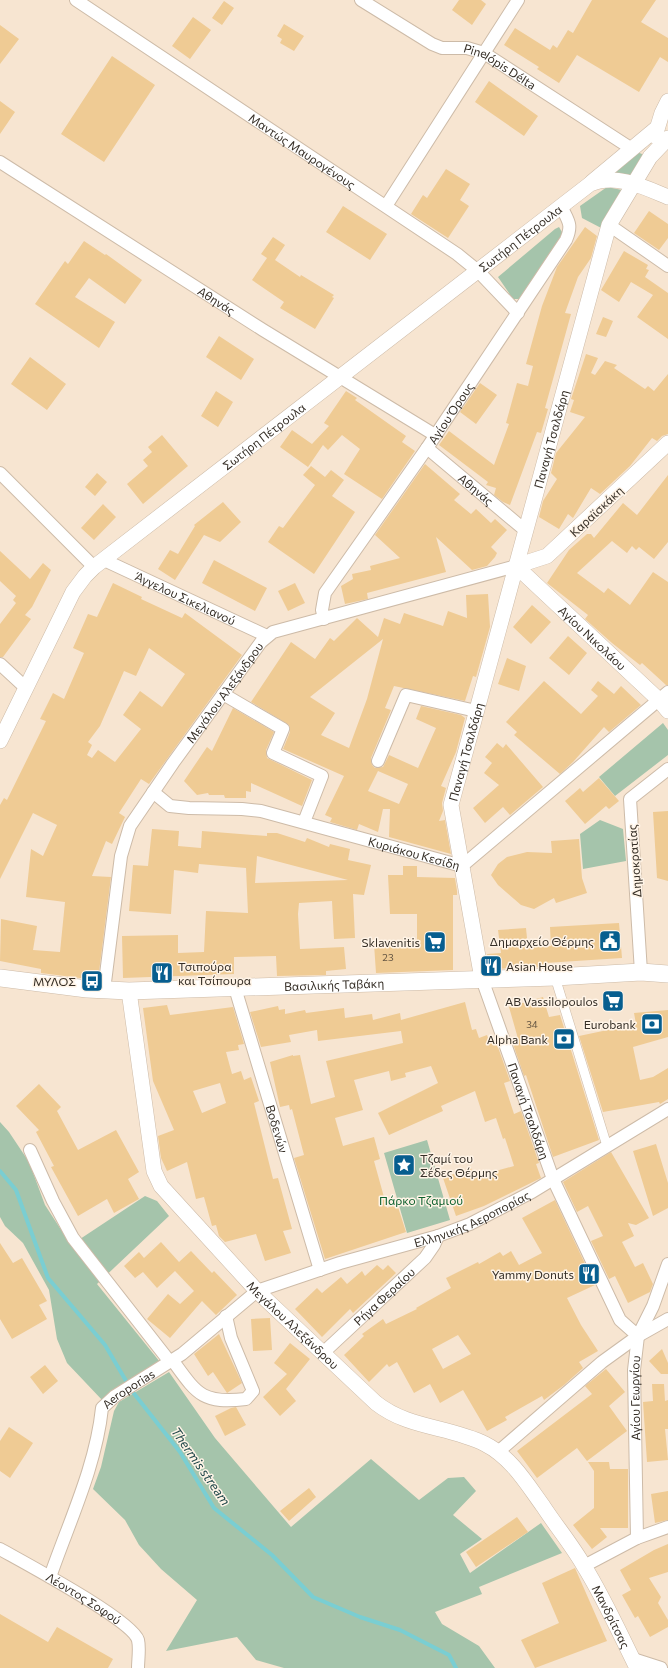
<svg xmlns="http://www.w3.org/2000/svg" width="668" height="1668" viewBox="0 0 668 1668" font-family="Commissioner,sans-serif">
  <rect width="100%" height="100%" fill="#f7e5d1"/>
  <!-- green -->
  <path fill="#a5c4ab" d="M637,152L642,154V157L630,178L609,171Z
    M607,187L622,190L605,230L582,218L580,206Z
    M559,227L562,232V237L519,299H513L498,277L555,229Z
    M663,723L668,730V755L615,796L599,777Z
    M600,820L623,829L626,861L583,869L580,834Z
    M0,1122L9,1132L29,1162L45,1205L71,1245L145,1196L157,1201L169,1216L97,1284L160,1362L103,1401L67,1363L57,1339L49,1290L23,1243L5,1226L0,1217Z
    M427,1140L450,1220L407,1233L384,1153Z
    M169,1372L215,1438L291,1527L371,1459L419,1500L448,1478L464,1477L476,1491L453,1515L482,1539L460,1554L470,1573L541,1523L562,1553L479,1587L482,1594L435,1612L442,1624L479,1646L495,1668H284L256,1660L237,1637L166,1651L197,1600L161,1569L139,1545L125,1520L93,1489L101,1467L114,1411L119,1402Z"/>
  <g fill="none" stroke-linecap="round" stroke-linejoin="round">
    <!-- stream -->
    <path stroke="#7aced2" stroke-width="4" d="M0,1171L16,1190L48,1278L105,1345L132,1391L180,1452L214,1508L272,1555L313,1597L360,1617L400,1630L449,1655L456,1668"/>
  </g>
  <!-- building -->
  <path fill="#efcb94" fill-rule="evenodd" d="M459,0H481L486,4L472,25L452,10Z
    M592,0H656L641,22L668,38V62L660,57L639,92L577,55L559,83L537,69L539,67L504,45L515,28L550,50L553,45L557,48L568,30L573,33Z
    M224,1L234,8L222,25L212,18Z
    M193,17L211,30L190,59L172,46Z
    M284,24L304,36L294,51L280,43L282,39L277,36Z
    M0,25L19,39L0,64Z
    M112,56L155,85L104,162L61,134Z
    M489,81L538,116L524,136L475,102Z
    M0,101L15,112L0,134Z
    M446,169L470,184L460,200L469,206L448,238L411,214L423,195L427,198Z
    M343,206L387,234L370,260L326,232Z
    M649,211L668,224V238L659,250L634,233Z
    M585,227L597,236L591,258L578,277L565,313L571,314L545,408L548,409L541,433L537,432L510,505L503,502L494,495L496,488L486,485L488,482L439,445L449,431L494,465L509,424L506,423L517,383L528,386L533,366L526,364L542,306L557,267Z
    M273,237L285,245L275,260L300,277L301,275L334,295L332,297L334,298L315,329L280,308L284,302L252,280L267,258L261,254Z
    M84,241L105,255L106,254L142,280L125,304L89,278L75,297L115,322L99,348L35,304L65,261L68,264Z
    M624,251L648,265L646,269L649,270L645,277L668,293V339L637,317L653,295L631,282L619,302L601,290Z
    M603,317L613,321L606,337L596,334Z
    M219,336L254,359L241,380L206,357Z
    M586,354L598,358L591,373L595,375L605,361L617,365L614,368L645,389L648,386L654,391L668,374V434L662,436L657,441L652,438L630,466L600,494L591,488L573,518L568,514L559,529L539,517L543,501L557,479L551,473L556,453L585,417L570,412L574,400L571,399Z
    M30,357L66,384L47,410L11,384Z
    M480,383L497,395L476,424L460,412Z
    M216,391L233,402L218,427L201,416Z
    M346,391L357,398L355,400L406,436L402,442L415,451L382,499L344,474L360,449L342,435L328,450L323,445L308,467L280,447L292,430L312,444L329,426L324,423Z
    M162,435L188,466L143,504L127,484L148,466L143,460L152,452L148,447Z
    M425,464L460,494L454,500L471,514L476,509L491,523L495,519L507,530L491,547L497,553L495,557L487,566L472,570L436,537L446,572L367,593L368,599L345,604L341,586L353,579L352,574L371,570L370,566L400,558L375,535Z
    M311,466L325,477L331,470L344,480L332,496L355,512L314,574L268,542L279,526L283,528L315,485L303,475Z
    M97,473L107,482L95,496L85,487Z
    M668,475V542L654,559L639,547L636,550L632,546L627,553L612,541L577,573L604,593L608,588L630,605L653,572L668,582V685H666L642,663L640,665L612,643L585,619L588,615L547,583L569,550L587,534H591L594,538L623,503L637,515Z
    M223,502L241,522L220,542L204,535L175,580L158,569L170,550L178,554L195,526L194,525Z
    M103,504L116,517L94,540L81,528Z
    M0,551L30,579L43,563L51,570L32,607L25,615L31,619L3,657H0V624L16,603L13,600L16,596L0,581Z
    M214,560L267,588L255,611L202,583Z
    M113,583L142,597L141,599L182,618L185,613L242,655L149,784L141,779L119,813L125,817L112,844L106,841L92,876L111,877L98,980L88,979L41,973V969L0,961L1,919L37,926L33,950L60,952L65,902L26,897L31,849L43,856L57,825L33,813L0,879V805L4,798L7,800L46,721L40,719L53,693L64,699L84,653L73,648L88,614L97,617ZM149,648L185,674L162,707L140,691L123,715L141,729L115,762L98,750L92,758L87,755L92,745L88,742L100,726L124,671L136,676Z
    M295,583L305,603L288,611L278,591Z
    M488,594L490,627L476,677L473,676L465,701L394,686L385,708L391,710L371,758L372,765L375,768L383,767L389,755L418,768L436,728L416,719L421,706L461,715L465,718L456,752L441,786L446,788L442,803L443,811L439,821L445,820L451,854L389,837L390,809H383L378,832L359,824L357,830L330,822L332,818L325,815L344,776L283,749L290,732L289,725L251,702L291,642L315,659L330,638L334,641L357,618L378,637L384,618L400,624L404,613L443,626L448,611L467,618L466,595ZM383,639L367,699L349,748L321,735L335,713L310,697ZM378,771L408,784L399,804L368,791Z
    M532,605L551,622L531,644L513,627Z
    M568,636L587,653L569,675L549,658Z
    M507,658L526,666L519,691L498,684Z
    M544,681L581,714L598,696L591,690L598,681L614,694L621,686L641,705L609,732L604,727L573,762L560,774L514,735L517,732L506,722Z
    M233,708L274,732L266,750L267,758L312,780L302,806L251,783V792L246,791V798H225L224,795H209L208,793L197,795L184,781L207,747L212,751Z
    M497,743L503,748L506,744L543,787L510,815L503,807L485,823L473,808L499,785L484,773L492,763L485,757Z
    M599,778L619,801L609,809L606,806L585,824L565,801L580,788L583,792Z
    M668,811V881L657,878L653,812Z
    M152,829L179,831L178,846L201,848L202,831L267,836V833H277L305,842L307,838L329,847L330,844L350,849L348,860L371,865L364,895L353,894L355,938L334,939L332,901L299,903L298,914L300,949L344,947L346,969L326,971V975L277,976L276,956L234,957V974L123,978L122,936L178,935V953L204,952L206,911L248,913L246,868L199,864L198,873L174,870L171,914L129,911L133,865L148,866ZM257,856L348,880L255,883Z
    M579,839L582,878L587,893L556,903L554,898L534,909L521,905L498,885L491,875L498,864L507,857L527,852L552,853L551,841Z
    M403,866H417V877L455,878L457,891V895H453V970L376,973L374,944L417,941V914H390L388,875H403Z
    M619,923L622,958L545,963L546,967L489,969L487,954L501,953L498,930L526,928L528,948L551,946L550,927Z
    M543,997L549,1017L560,1015L599,1140L553,1157L526,1075L524,1076L513,1044L519,1042L509,1007Z
    M465,1002L472,1030L476,1029L479,1038L487,1035L489,1041L494,1039L499,1050L510,1081L504,1083L514,1114L521,1111L539,1163L536,1164L541,1178L484,1206L456,1216L443,1178L471,1168L474,1177L514,1166L505,1138L503,1139L496,1118L485,1122L475,1091L441,1106L443,1111L389,1135L378,1113L438,1083L431,1066L405,1073L406,1077L391,1081L389,1071L354,1080L363,1110L335,1118L343,1146L374,1137L380,1159L374,1161L387,1208L397,1204L406,1232L325,1259L294,1158L304,1155L292,1109L290,1110L289,1105L280,1107L270,1062L293,1055V1056L300,1055L311,1104L335,1097L326,1061L403,1043L401,1031L318,1041L317,1030L289,1035L291,1042L261,1047L250,1012L278,1006L279,1010L285,1009V1014L305,1010L306,1013L344,1008L345,1018L372,1014L373,1020L400,1013L401,1020Z
    M167,1005L170,1015L233,1007L244,1044L238,1045L239,1050L226,1052L232,1074L241,1071L244,1080L251,1077L259,1101L254,1103L273,1179L278,1178L292,1229L283,1231L291,1253L265,1261L256,1234L225,1242L219,1236L216,1225L212,1226L204,1197L196,1199L187,1162L167,1171L161,1158L158,1136L174,1130L153,1081L143,1008ZM220,1083L226,1103L202,1113L193,1091Z
    M668,1010V1037L633,1047L640,1080L653,1077L668,1068V1099L660,1104L659,1102L603,1112L579,1036L636,1024L634,1013Z
    M39,1084L61,1107L57,1111L78,1150L116,1130L139,1172L128,1179L139,1199L114,1213L107,1199L78,1216L51,1167L54,1166L36,1132L39,1130L16,1106Z
    M656,1144L668,1183V1208L653,1216L633,1151Z
    M611,1152L649,1218L636,1225L628,1223L634,1236L622,1242L635,1267L643,1263L653,1284L650,1292L628,1303L615,1276L609,1279L591,1241L603,1236L588,1206L577,1212L563,1182Z
    M555,1200L595,1285L567,1298L581,1325L598,1351L579,1362L583,1368L564,1385L544,1400L542,1396L505,1417L507,1420L487,1431L463,1390L440,1403L430,1384L414,1393L397,1362L389,1367L387,1364L369,1382L344,1355L364,1336L362,1334L383,1319L386,1324L417,1309L416,1308L451,1288L446,1278L478,1262L479,1264L500,1252L503,1256L511,1251L519,1265L542,1253L522,1218ZM458,1335L471,1354L443,1369L432,1349Z
    M161,1242L179,1262L191,1251L212,1273L214,1271L237,1295L216,1315L202,1301L170,1338L147,1319L168,1294L180,1304L194,1291L175,1271L157,1288L143,1272L135,1278L124,1266L139,1252L144,1258Z
    M0,1243L13,1263L22,1258L47,1301L39,1305L47,1319L12,1339L0,1319Z
    M377,1265L383,1270L388,1265L396,1273L353,1313L350,1309L322,1337L295,1309L317,1288L322,1293L341,1277L347,1284L362,1271L365,1276Z
    M270,1318L272,1350L253,1351L251,1319Z
    M219,1334L242,1383L227,1393L213,1372L208,1376L194,1354Z
    M290,1343L310,1359L286,1389L296,1401L280,1416L263,1397L287,1374L274,1363Z
    M662,1349L668,1363V1374H661L649,1361Z
    M45,1365L58,1381L43,1394L30,1377Z
    M606,1369L625,1392L609,1406L627,1431L587,1461L577,1448L537,1478L517,1451L592,1394L585,1386Z
    M652,1384H664L665,1401L668,1400V1429H665L668,1460L647,1462L643,1402L653,1401Z
    M236,1407L246,1425L225,1436L215,1416L231,1408Z
    M9,1427L33,1443L10,1478L0,1471V1441Z
    M588,1462H609L610,1469H628V1528H600L607,1537L592,1549L573,1525L594,1508V1471Z
    M309,1488L316,1497L289,1521L280,1511Z
    M668,1491V1520L655,1523L651,1494Z
    M517,1517L528,1532L476,1567L466,1552Z
    M668,1544V1572L649,1578L661,1597L658,1603L668,1620V1627L650,1637L638,1616L635,1618L622,1595L631,1590L620,1570L654,1550Z
    M575,1568L607,1641L535,1668L521,1640L559,1623L542,1583Z
    M0,1614L48,1642L57,1627L113,1659L108,1668H0Z"/>
  <g fill="none" stroke-linecap="round" stroke-linejoin="round">
    <!-- pedestrian casing -->
    <g stroke="#cdbba8" stroke-width="10">
      <path id="pedestrian" d="M555,977L607,1146"/>
    </g>
    <!-- minor casing -->
    <g stroke="#cdbba8" stroke-width="14">
      <g id="minor">
        <path id="s1" d="M76,0L457,254L478,271L518,313"/>
        <path id="s2" d="M361,0L432,44L442,48H467L484,53L632,149"/>
        <path id="s3" d="M0,162L263,330L435,435"/>
        <path d="M386,206L518,0"/>
        <path d="M609,225L668,266"/>
        <path id="s4" d="M427,448L526,531"/>
        <path d="M0,473L94,567"/>
        <path id="s5" d="M104,560L267,636"/>
        <path id="s6" d="M324,619L322,610L325,593L427,448L566,240C573,224 568,221 561,206"/>
        <path d="M0,664L26,688"/>
        <path d="M223,694L283,729L273,753L322,776L304,822"/>
        <path d="M378,761L406,695L476,711"/>
        <path id="s7" d="M153,792L170,806L189,808L242,809L261,811L462,866L668,692"/>
        <path d="M641,972L630,799L668,769"/>
        <path id="s8" d="M482,979L553,1179L620,1320L638,1336"/>
        <path id="s9" d="M235,988L320,1270"/>
        <path id="s10" d="M104,990L121,856L130,826L173,763L261,642L273,632L516,566"/>
        <path d="M30,1150L53,1201L73,1238L170,1362"/>
        <path id="s11" d="M324,1352L425,1258L434,1245L438,1236"/>
        <path d="M173,1361C197,1394 202,1404 246,1399L253,1391L231,1338L226,1316"/>
        <path d="M498,1452L602,1362L638,1336L668,1319"/>
        <path id="s12" d="M637,1538L634,1370L638,1336L653,1306L668,1264"/>
        <path id="s13" d="M0,1549C23,1562 132,1620 138,1640C140,1648 138,1660 138,1668"/>
        <path d="M584,1566L637,1538L668,1527"/>
        <path id="s14" d="M50,1577C69,1522 96,1466 102,1408L115,1396L182,1354L257,1291L340,1263L438,1236L470,1224L532,1192L668,1109"/>
        <path d="M633,1659L661,1668"/>
      </g>
    </g>
    <!-- tertiary casing -->
    <g stroke="#cdbba8" stroke-width="16">
      <g id="tertiary">
        <path d="M655,136L662,113L668,101"/>
        <path d="M592,182L657,128"/>
        <path id="s15" d="M668,443L547,556L516,566L659,700L668,711"/>
        <path id="s16" d="M0,741L73,592L85,576L94,567L590,184C616,173 644,187 668,197"/>
        <path id="s17" d="M482,979L451,805L609,225L650,157L668,138"/>
        <path id="s18" d="M129,991L154,1171L161,1186L257,1291L376,1403C409,1429 449,1426 485,1444C511,1457 527,1484 543,1506C556,1526 572,1545 584,1566C604,1598 620,1634 637,1668"/>
      </g>
    </g>
    <!-- secondary casing -->
    <g stroke="#cdbba8" stroke-width="18">
      <g id="secondary">
        <path id="s19" d="M0,978L87,989L129,991L555,977L641,972L668,974"/>
      </g>
    </g>
    <!-- pedestrian -->
    <use href="#pedestrian" stroke="#fff" stroke-width="9"/>
    <!-- minor -->
    <use href="#minor" stroke="#fff" stroke-width="12"/>
    <!-- tertiary -->
    <use href="#tertiary" stroke="#fff" stroke-width="15"/>
    <!-- secondary -->
    <use href="#secondary" stroke="#fff" stroke-width="17"/>
  </g>
  <!-- icons -->
  <defs>
    <g id="civic-square" transform="scale(1.15)"><rect x="-9" y="-9" width="18" height="18" rx="4" fill="#075e8f" stroke="#fff4e7"/><path d="M-.6-6.5H3V-4.5H.6V-3L4-1V1h2V6H-6V1h2V-1L-.6-3ZM-1.2 2.5V6h2.4V2.5Z" fill="#fff"/></g>
    <g id="supermarket-square" transform="scale(1.15)"><rect x="-9" y="-9" width="18" height="18" rx="4" fill="#075e8f" stroke="#fff4e7"/><path d="M-6-5.5h2.5l.6 2H6L4.5 2H-2.5L-4.4-4H-6ZM-1.5 3.2a1.3 1.3 0 1 0 .1 0ZM3 3.2a1.3 1.3 0 1 0 .1 0Z" fill="#fff"/></g>
    <g id="restaurant-square" transform="scale(1.15)"><rect x="-9" y="-9" width="18" height="18" rx="4" fill="#075e8f" stroke="#fff4e7"/><path d="M-5-6h1v4h1v-4h1v4h1v-4h1v5L-1.5 .5V6h-2V.5L-5-1ZM5-6V6H3V1.5H1.5Q1.5-4 5-6Z" fill="#fff"/></g>
    <g id="bus-square" transform="scale(1.15)"><rect x="-9" y="-9" width="18" height="18" rx="4" fill="#075e8f" stroke="#fff4e7"/><path d="M-5-6H5V4H4V6H2V4H-2V6H-4V4H-5ZM-3.5-4V0h7V-4ZM-3.5 1.2v1.5H-2V1.2ZM2 1.2v1.5H3.5V1.2Z" fill="#fff"/></g>
    <g id="bank-square" transform="scale(1.15)"><rect x="-9" y="-9" width="18" height="18" rx="4" fill="#075e8f" stroke="#fff4e7"/><path d="M-6-4H6V4H-6ZM0-2.3a2.3 2.3 0 1 0 0 4.6a2.3 2.3 0 1 0 0-4.6Z" fill="#fff"/></g>
    <g id="sight-square" transform="scale(1.15)"><rect x="-9" y="-9" width="18" height="18" rx="4" fill="#075e8f" stroke="#fff4e7"/><path d="M0-6L1.8-2.2L6-1.7L2.9 1.2L3.7 5.4L0 3.3L-3.7 5.4L-2.9 1.2L-6-1.7L-1.8-2.2Z" fill="#fff"/></g>
  </defs>
  <g fill-rule="evenodd">
    <use href="#civic-square" x="610" y="941"/>
    <use href="#supermarket-square" x="435" y="942"/>
    <use href="#restaurant-square" x="491" y="966"/>
    <use href="#restaurant-square" x="162" y="973"/>
    <use href="#bus-square" x="92" y="981"/>
    <use href="#supermarket-square" x="613" y="1001"/>
    <use href="#bank-square" x="652" y="1024"/>
    <use href="#bank-square" x="564" y="1039"/>
    <use href="#sight-square" x="404" y="1165"/>
    <use href="#restaurant-square" x="589" y="1274"/>
  </g>
  <g text-anchor="middle" dominant-baseline="central" stroke-width="3" stroke-linejoin="round" paint-order="stroke">
    <!-- number labels -->
    <g font-size="10" fill="#645542">
      <text x="388" y="957">23</text>
      <text x="532" y="1024">34</text>
    </g>
    <!-- street labels -->
    <g font-size="12" fill="#352e26" stroke="#fff4e7">
      <text stroke="none"><textPath href="#s2" startOffset="157">Pinelópis Délta</textPath></text>
      <text stroke="none"><textPath href="#s1" startOffset="272">Μαντώς Μαυρογένους</textPath></text>
      <text stroke="none"><textPath href="#s16" startOffset="737">Σωτήρη Πέτρουλα</textPath></text>
      <text stroke="none"><textPath href="#s3" startOffset="257">Αθηνάς</textPath></text>
      <text stroke="none"><textPath href="#s6" startOffset="246">Αγίου Όρους</textPath></text>
      <text stroke="none"><textPath href="#s16" startOffset="413">Σωτήρη Πέτρουλα</textPath></text>
      <text stroke="none"><textPath href="#s17" startOffset="556">Παναγή Τσαλδάρη</textPath></text>
      <text stroke="none"><textPath href="#s4" startOffset="64">Αθηνάς</textPath></text>
      <text transform="translate(596 511) rotate(-43)">Καραϊσκάκη</text>
      <text stroke="none"><textPath href="#s5" startOffset="90">Άγγελου Σικελιανού</textPath></text>
      <text stroke="none"><textPath href="#s15" startOffset="303">Αγίου Νικολάου</textPath></text>
      <text stroke="none"><textPath href="#s10" startOffset="330">Μεγάλου Αλεξάνδρου</textPath></text>
      <text stroke="none"><textPath href="#s17" startOffset="232">Παναγή Τσαλδάρη</textPath></text>
      <text stroke="none"><textPath href="#s7" startOffset="272">Κυριάκου Κεσίδη</textPath></text>
      <text transform="translate(634 861) rotate(-94)">Δημοκρατίας</text>
      <text stroke="none"><textPath href="#s19" startOffset="335">Βασιλικής Ταβάκη</textPath></text>
      <text stroke="none"><textPath href="#s8" startOffset="140">Παναγή Τσαλδάρη</textPath></text>
      <text stroke="none"><textPath href="#s9" startOffset="147">Βοδενών</textPath></text>
      <text stroke="none"><textPath href="#s14" startOffset="599">Ελληνικής Αεροπορίας</textPath></text>
      <text stroke="none"><textPath href="#s11" startOffset="82">Ρήγα Φεραίου</textPath></text>
      <text stroke="none"><textPath href="#s18" startOffset="390">Μεγάλου Αλεξάνδρου</textPath></text>
      <text stroke="none"><textPath href="#s14" startOffset="210">Aeroporias</textPath></text>
      <text stroke="none"><textPath href="#s12" startOffset="140">Αγίου Γεωργίου</textPath></text>
      <text stroke="none"><textPath href="#s13" startOffset="97">Λέοντος Σοφού</textPath></text>
      <text stroke="none"><textPath href="#s18" startOffset="837">Μανδρίτσας</textPath></text>
    </g>
    <!-- poi labels -->
    <g font-size="12" fill="#352e26" stroke="#fff4e7" text-anchor="end">
      <text x="594" y="941">Δημαρχείο Θέρμης</text>
      <text x="420" y="942">Sklavenitis</text>
      <text x="178" y="966" text-anchor="start">Τσιπούρα<tspan x="178" dy="14">και Τσίπουρα</tspan></text>
      <text x="506" y="966" text-anchor="start">Asian House</text>
      <text x="76" y="981">ΜΥΛΟΣ</text>
      <text x="598" y="1001">AB Vassilopoulos</text>
      <text x="636" y="1024">Eurobank</text>
      <text x="548" y="1039">Alpha Bank</text>
      <text x="420" y="1158" text-anchor="start">Τζαμί του<tspan x="420" dy="14">Σέδες Θέρμης</tspan></text>
      <text x="574" y="1274">Yammy Donuts</text>
    </g>
    <!-- park labels -->
    <g font-size="12" fill="#0b5f2b" stroke="#fff4e7">
      <text x="421" y="1200">Πάρκο Τζαμιού</text>
    </g>
    <!-- water labels -->
    <g font-size="13" font-style="italic" fill="#22494b" stroke="#fff4e7">
      <text transform="translate(201 1466) rotate(55)">Thermis stream</text>
    </g>
  </g>
</svg>
